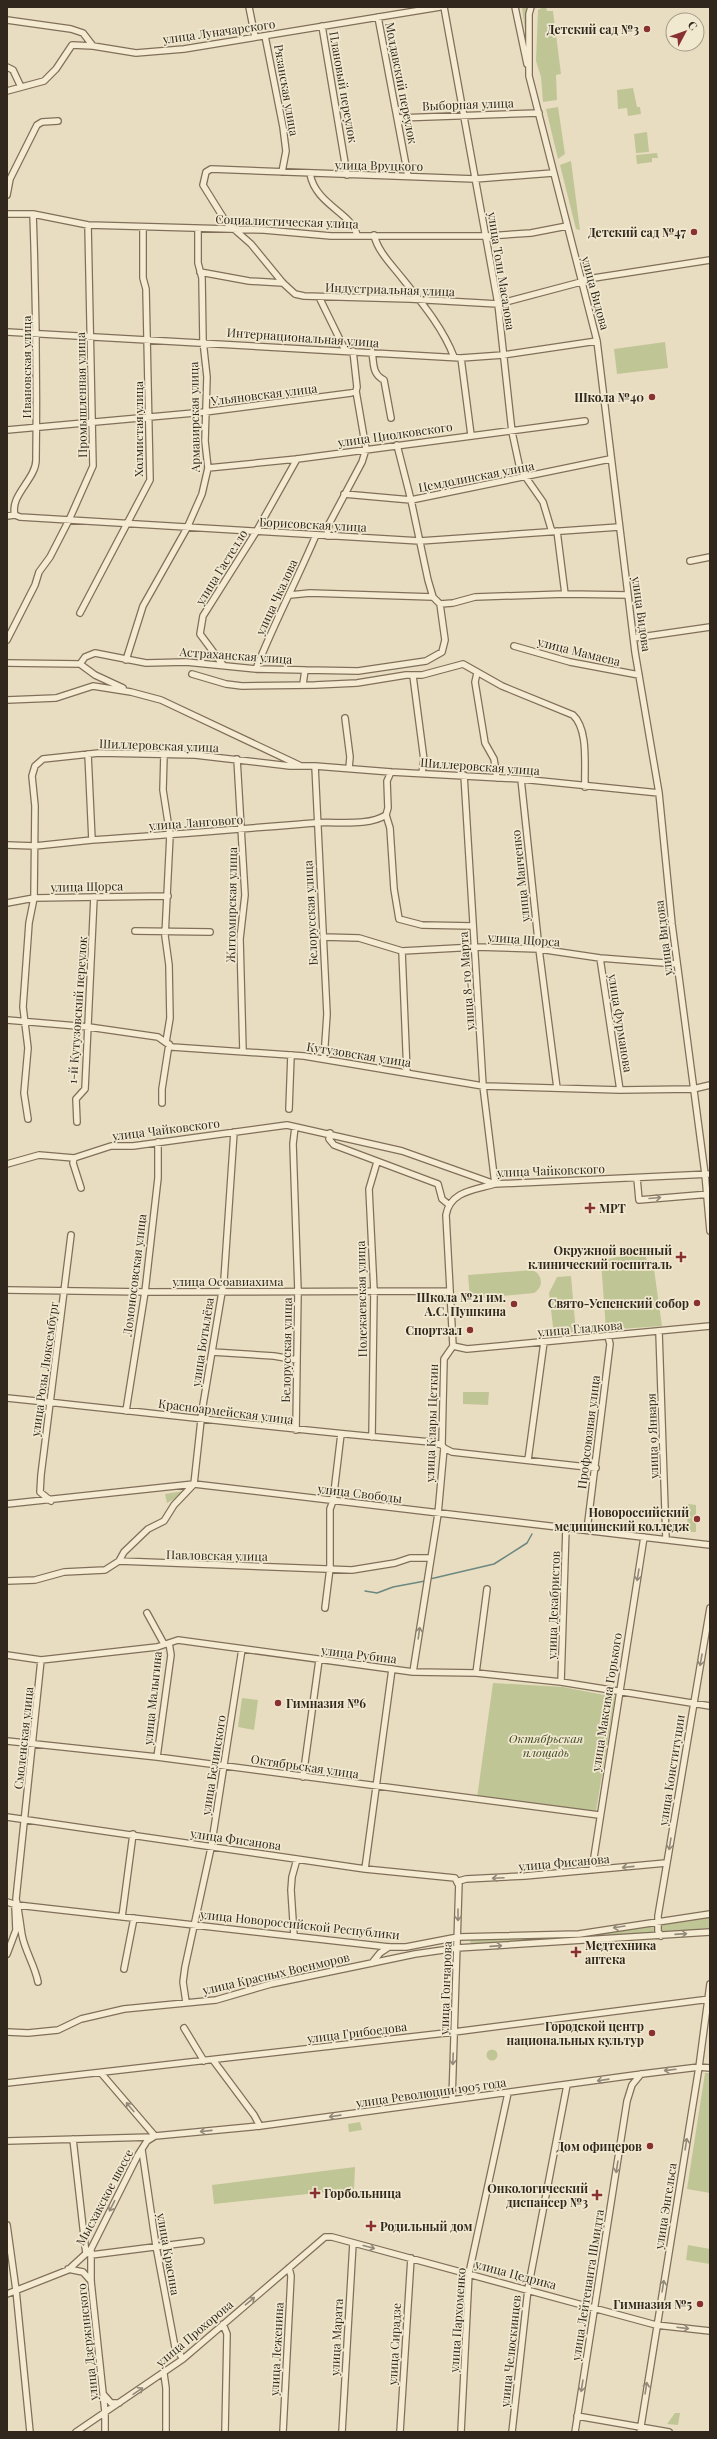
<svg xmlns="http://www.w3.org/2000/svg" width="717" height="2439" viewBox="0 0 717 2439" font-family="'Playfair Display',serif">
  <rect width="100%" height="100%" fill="#e9ddc1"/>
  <!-- green -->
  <path fill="#c0c596" d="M543,7H546L547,11H553L561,74L556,75L557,100L543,102L541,77L536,61L538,10Z
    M522,8H526L528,52Z
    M633,88L637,107H640L641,114L628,116L627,108L618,109L617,90Z
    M558,107L565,154L558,159L546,109Z
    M647,132L649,152L636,153L634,134Z
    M657,153L658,158H652V162L637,164L636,155Z
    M571,161L580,230L576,229L560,165Z
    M665,342L668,368L617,374L614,349Z
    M645,1250L648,1269H654L662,1326L606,1330L601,1261Z
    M532,1270C543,1274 544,1287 534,1293L470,1299L468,1275Z
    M571,1276L576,1333L554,1335L549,1293L557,1277Z
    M463,1392H489L488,1405L463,1404Z
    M184,1491L185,1493L167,1503L165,1494Z
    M688,1504L696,1505V1532H687Z
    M493,1683L563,1687L615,1697L596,1811L477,1798Z
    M242,1698L258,1700L254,1730L238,1727Z
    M710,1916L709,1928L661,1933L660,1922Z
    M655,1923L657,1934L584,1938V1935Z
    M579,1935V1938L471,1946L470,1939Z
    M486.5 2055a5.5 5.5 0 1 1 11 0a5.5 5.5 0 1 1-11 0Z
    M705,2073H710V2193L687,2189Z
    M360,2122L362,2130L349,2132L348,2124Z
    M355,2167L354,2189L214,2204L212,2185Z
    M688,2245L710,2249V2264L686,2260Z
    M675,2413H680L678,2425L667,2424Z"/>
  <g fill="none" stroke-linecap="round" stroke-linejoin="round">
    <!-- stream -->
    <path stroke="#6c8881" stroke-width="1.5" d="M430,1579L494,1564L527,1543L532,1534
      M365,1591L377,1593L393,1587L425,1581"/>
    <!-- minor casing -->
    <g stroke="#806f5a" stroke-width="8">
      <path id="minor" d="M249,7L255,37
        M444,7L498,304L512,432L520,469L543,502L552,532
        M515,7L527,64
        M531,7L529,14V76L597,341L635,652L659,793L672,924L705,1174L710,1231
        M378,17L408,176
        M7,20L71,29L83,33L93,46L136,53L184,49L440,7
        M322,26L347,175
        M265,36L283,127L286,151L282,172
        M7,67L13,70L21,87
        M7,91L44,81L56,69L72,45L93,46
        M398,118L539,113
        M553,173L475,179L211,169L206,172L203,185L226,222L251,244L283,283L295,294L304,296L410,299L498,304L581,282
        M310,174C316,205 351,212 357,235
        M7,195L10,179L37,125L42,122L58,121
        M7,214H33L88,225L264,230L331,236H487L531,233L567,226
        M374,235C378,252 392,265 402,278C422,303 443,328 454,357
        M200,272L249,281L283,283
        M581,280L710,260
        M319,297L345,350
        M7,332L461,358L503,355L597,341
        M372,352C374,364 372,374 384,380L391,418
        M461,358L471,435
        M7,430L205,412L351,393L356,391
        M208,468L297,459L585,421
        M344,494L411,500L610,459
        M15,515C9,496 36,479 36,460C37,378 36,296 33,214
        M7,516L15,515L20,517L420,541L619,527
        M557,531L565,594
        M327,536L329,524L362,462L366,449L356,391L357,387L353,351
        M690,561L710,557
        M290,595L310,593L433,597
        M440,604L453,603L475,597L565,594L628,595
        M80,613L150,480L146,289L143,278V227
        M634,638L710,627
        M7,640L35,585L39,572L50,557L69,520L93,466L88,225
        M514,646L570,662L639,675
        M126,660L143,606L187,528L202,494L208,468L205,441L207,377L203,341L202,278L198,263V229
        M7,663L80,664L85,657L95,653L146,663L186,662L256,669L305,670L358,671L426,661L442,652L445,640L440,604L433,597L428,580L411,500L397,445
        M80,664L95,675L123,688
        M223,665L200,634L203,616L256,532L297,459
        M256,669C274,623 297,580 316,535
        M477,673L475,682L485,743L494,759L497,778
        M192,674L226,684L242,686L315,685L357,683L406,675H422L463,664L502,686L573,715C589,730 584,766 585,787
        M413,676L424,760L422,773
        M303,684L305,670
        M7,700L56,698L93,686L131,692L161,700L299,765
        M345,718L350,757L349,768
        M88,754L92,840
        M164,755L163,790L170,835L165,936L169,965L170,1018L166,1042
        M237,759L245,895L240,939L243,1051
        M315,766L327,1014L324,1059
        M391,772L387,781L388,808L386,815L390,828L394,889L399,919L422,925L473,926
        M464,775L483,1086L495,1184
        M521,779L539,949L557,1088
        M7,845L35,846L92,840C167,835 240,829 314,823C336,821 367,827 386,815
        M7,903L34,898L168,896
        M135,931L210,932
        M323,937L359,938L402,951L476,947L539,949L600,958L677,964
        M402,951L407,1073
        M600,958L620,1090
        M7,1020L89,1027L158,1037L172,1047L304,1056L483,1086L620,1090L693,1089L710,1085
        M162,1103V1089L169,1044
        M289,1109L291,1055
        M28,1119L24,1093L28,1048L23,1007L29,923L34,898L35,806L32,776L35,766L43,759L99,753L195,755L290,766H315L391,772L521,779L659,793
        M77,1122L76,1099L85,1089L94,897
        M295,1127L293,1144L298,1291L296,1430
        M330,1133L329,1139L334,1145L438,1184L442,1199L448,1204
        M74,1158L73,1163L81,1188
        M7,1164L39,1155L74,1158L111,1146H133L287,1125L402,1151L495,1184L710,1174
        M637,1178L639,1200L710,1194
        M7,1290L145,1292L449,1291
        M659,1332L666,1539
        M453,1346L467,1349L710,1326
        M212,1352L274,1356L297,1360
        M7,1398C148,1412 289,1430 431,1442L442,1445
        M126,1411L145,1292L158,1178V1142
        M372,1437L374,1291L369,1189L377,1162
        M444,1448L452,1452L596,1468
        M528,1460L544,1342
        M194,1484L202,1411L224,1280L234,1132
        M51,1501L40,1492L41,1475L71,1235
        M7,1504L194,1484L710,1545
        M587,1530L610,1344L608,1336
        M119,1561L124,1552L148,1529L164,1521L174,1505L194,1484
        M7,1581L35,1580L64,1572L105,1570L119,1561L352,1570L395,1563L410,1558H429
        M325,1608L330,1568V1509L333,1501L341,1434
        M147,1613L164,1644
        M7,1655L41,1660L157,1647L178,1640L413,1672L476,1673L561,1682L710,1706
        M413,1672L438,1514L444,1448L442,1445L444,1359L453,1346L446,1215C450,1191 475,1190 495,1184
        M476,1673L487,1589
        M561,1682L566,1528
        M7,1741L157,1757L599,1815
        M157,1757L171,1655L169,1643
        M303,1777L319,1660
        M7,1817L365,1869L455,1878L458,1884
        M365,1869L392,1669
        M592,1870L644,1537
        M7,1902L17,1905L389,1947H406L458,1937L579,1934L710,1914
        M122,1917L133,1834
        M294,1936L291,1890L292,1877L297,1859
        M661,1936L658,1931V1916L710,1608
        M7,1954L16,1930L15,1906
        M372,1963L380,1953L389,1947
        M124,1969L134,1918
        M38,1982C35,1966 25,1951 22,1935C20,1923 19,1911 16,1899L41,1660
        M186,2002L183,1982L185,1967L211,1848L242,1649
        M184,2028L204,2061
        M7,2032L28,2033L58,2030L81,2019L124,2009L216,2000L271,1984L372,1963L415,1954L457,1948L710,1932
        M213,2060L254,2115L260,2126
        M101,2073L155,2136
        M7,2083L454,2032L710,1999
        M452,2100L459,1881L466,1879L525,1876L666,1863
        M73,2139L86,2254
        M7,2141L153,2137
        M142,2150L156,2246L175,2347L183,2359
        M7,2225L16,2290L30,2432
        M91,2249V2281L105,2412V2432
        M91,2255L201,2241
        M68,2269L83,2272L91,2281
        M7,2294L68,2270L91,2249L138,2155L147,2141L155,2136L260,2126L642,2074L699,2067L710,2068
        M223,2324L227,2334L225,2432
        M164,2374L166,2388V2432
        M104,2395L111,2403H119
        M577,2416L669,2432
        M76,2432L183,2359L325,2237H332L656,2325L710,2331
        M283,2432L291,2276L289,2268
        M342,2432L353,2243
        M400,2432L411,2258
        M461,2432L469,2273L508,2093
        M512,2432L528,2289L567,2085
        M575,2432L627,2101L632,2085L641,2074
        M640,2432L699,2067L710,1984"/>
    </g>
    <!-- minor -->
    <use href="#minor" stroke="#f5ebd3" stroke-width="5.5"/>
  </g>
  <!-- one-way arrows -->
  <defs><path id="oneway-shaft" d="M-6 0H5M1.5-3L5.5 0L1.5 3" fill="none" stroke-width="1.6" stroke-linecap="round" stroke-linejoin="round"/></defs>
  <g stroke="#938978">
    <use href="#oneway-shaft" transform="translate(655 1198) rotate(-5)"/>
    <use href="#oneway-shaft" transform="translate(638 1575) rotate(99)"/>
    <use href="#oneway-shaft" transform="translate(419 1633) rotate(-82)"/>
    <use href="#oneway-shaft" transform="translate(701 1660) rotate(100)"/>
    <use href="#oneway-shaft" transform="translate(670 1844) rotate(99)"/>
    <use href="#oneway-shaft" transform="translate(628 1867) rotate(174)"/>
    <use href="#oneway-shaft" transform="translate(498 1878) rotate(177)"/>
    <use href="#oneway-shaft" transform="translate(458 1915) rotate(90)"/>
    <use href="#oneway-shaft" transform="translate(619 1927) rotate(171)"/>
    <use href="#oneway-shaft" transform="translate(681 1934) rotate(-4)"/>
    <use href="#oneway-shaft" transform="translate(496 1946) rotate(-4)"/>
    <use href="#oneway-shaft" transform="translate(453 2059) rotate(92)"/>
    <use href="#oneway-shaft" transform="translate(670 2070) rotate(173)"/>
    <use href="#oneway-shaft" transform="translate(603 2080) rotate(172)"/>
    <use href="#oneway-shaft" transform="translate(130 2107) rotate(-130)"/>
    <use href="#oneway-shaft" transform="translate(335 2116) rotate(172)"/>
    <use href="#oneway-shaft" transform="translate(206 2131) rotate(174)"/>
    <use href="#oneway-shaft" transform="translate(686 2144) rotate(-81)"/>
    <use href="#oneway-shaft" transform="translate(617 2167) rotate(99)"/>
    <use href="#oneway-shaft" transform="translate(112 2206) rotate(117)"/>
    <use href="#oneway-shaft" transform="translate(369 2247) rotate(15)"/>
    <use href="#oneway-shaft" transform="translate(663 2286) rotate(-81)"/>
    <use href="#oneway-shaft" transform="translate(250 2301) rotate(-40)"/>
    <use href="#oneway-shaft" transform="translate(683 2328) rotate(7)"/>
    <use href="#oneway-shaft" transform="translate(582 2386) rotate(99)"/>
    <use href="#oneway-shaft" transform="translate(646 2388) rotate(-81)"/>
    <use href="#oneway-shaft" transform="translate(138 2391) rotate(-34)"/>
  </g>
  <!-- markers -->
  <g fill="#893131" stroke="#f1e8d0" stroke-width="1.5">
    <circle cx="647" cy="29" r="4"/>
    <circle cx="694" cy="232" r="4"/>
    <circle cx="652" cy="397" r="4"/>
    <path d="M588 1202h4v4h4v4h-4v4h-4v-4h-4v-4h4z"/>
    <path d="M679 1251h4v4h4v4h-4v4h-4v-4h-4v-4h4z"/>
    <circle cx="697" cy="1303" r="4"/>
    <circle cx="514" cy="1304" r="4"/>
    <circle cx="470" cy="1330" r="4"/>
    <circle cx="697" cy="1519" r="4"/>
    <circle cx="278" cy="1703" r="4"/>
    <path d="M574 1946h4v4h4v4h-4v4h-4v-4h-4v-4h4z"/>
    <circle cx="652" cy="2033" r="4"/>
    <circle cx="650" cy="2146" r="4"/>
    <path d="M313 2187h4v4h4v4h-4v4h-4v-4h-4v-4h4z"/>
    <path d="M595 2189h4v4h4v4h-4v4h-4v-4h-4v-4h4z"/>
    <path d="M369 2220h4v4h4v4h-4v4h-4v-4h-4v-4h4z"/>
    <circle cx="700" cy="2304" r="4"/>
  </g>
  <g text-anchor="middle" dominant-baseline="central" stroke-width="3.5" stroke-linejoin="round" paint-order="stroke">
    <!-- poi labels -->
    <g font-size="12" font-weight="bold" fill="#31271d" stroke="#f1e8d0" text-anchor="end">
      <text x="639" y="29">Детский сад №3</text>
      <text x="686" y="232">Детский сад №47</text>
      <text x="644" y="397">Школа №40</text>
      <text x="599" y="1208" text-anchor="start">МРТ</text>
      <text x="672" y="1250">Окружной военный<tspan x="672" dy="14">клинический госпиталь</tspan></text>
      <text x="506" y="1297">Школа №21 им.<tspan x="506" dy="14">А.С. Пушкина</tspan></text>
      <text x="689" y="1303">Свято-Успенский собор</text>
      <text x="462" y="1330">Спортзал</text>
      <text x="689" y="1512">Новороссийский<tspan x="689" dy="14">медицинский колледж</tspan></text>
      <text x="286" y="1703" text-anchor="start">Гимназия №6</text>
      <text x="585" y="1945" text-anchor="start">Медтехника<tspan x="585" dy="14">аптека</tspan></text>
      <text x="644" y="2026">Городской центр<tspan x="644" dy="14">национальных культур</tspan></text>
      <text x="642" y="2146">Дом офицеров</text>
      <text x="588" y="2188">Онкологический<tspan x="588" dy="14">диспансер №3</tspan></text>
      <text x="324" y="2193" text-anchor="start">Горбольница</text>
      <text x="380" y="2226" text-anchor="start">Родильный дом</text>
      <text x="692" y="2304">Гимназия №5</text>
    </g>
    <!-- street labels -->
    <g font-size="12" fill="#31271d" stroke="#f1e8d0">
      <text transform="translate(219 31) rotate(-8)">улица Луначарского</text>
      <text transform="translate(402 83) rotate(79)">Молдавский переулок</text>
      <text transform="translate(344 87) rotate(80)">Плановый переулок</text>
      <text transform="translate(287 90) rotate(80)">Рязанская улица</text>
      <text transform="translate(468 104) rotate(-2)">Выборная улица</text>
      <text transform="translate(379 165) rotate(1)">улица Вруцкого</text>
      <text transform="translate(287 221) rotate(2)">Социалистическая улица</text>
      <text transform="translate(502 271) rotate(81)">улица Толи Масалова</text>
      <text transform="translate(390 289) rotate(2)">Индустриальная улица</text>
      <text transform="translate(596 293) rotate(75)">улица Видова</text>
      <text transform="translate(303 337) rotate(4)">Интернациональная улица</text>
      <text transform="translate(26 367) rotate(-90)">Ивановская улица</text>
      <text transform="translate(264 394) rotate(-7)">Ульяновская улица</text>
      <text transform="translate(81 395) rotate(-91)">Промышленная улица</text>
      <text transform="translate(194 417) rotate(-91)">Армавирская улица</text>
      <text transform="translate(138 429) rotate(-90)">Холмистая улица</text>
      <text transform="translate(395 434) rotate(-8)">улица Циолковского</text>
      <text transform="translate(476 476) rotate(-11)">Цемдолинская улица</text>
      <text transform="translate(313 524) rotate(3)">Борисовская улица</text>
      <text transform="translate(221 567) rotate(-58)">улица Гастелло</text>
      <text transform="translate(276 597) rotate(-65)">улица Чкалова</text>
      <text transform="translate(642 614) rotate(82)">улица Видова</text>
      <text transform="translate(579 651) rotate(14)">улица Мамаева</text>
      <text transform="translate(236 655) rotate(4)">Астраханская улица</text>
      <text transform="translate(159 745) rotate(2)">Шиллеровская улица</text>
      <text transform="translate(480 766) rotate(4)">Шиллеровская улица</text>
      <text transform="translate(196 822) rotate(-4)">улица Лангового</text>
      <text transform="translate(520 876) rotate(-96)">улица Манченко</text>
      <text transform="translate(87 886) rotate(-1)">улица Щорса</text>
      <text transform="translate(231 905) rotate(-89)">Житомирская улица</text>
      <text transform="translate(310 913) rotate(-93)">Белорусская улица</text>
      <text transform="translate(663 938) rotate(-97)">улица Видова</text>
      <text transform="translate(524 939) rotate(4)">улица Щорса</text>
      <text transform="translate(466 981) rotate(-94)">улица 8-го Марта</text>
      <text transform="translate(77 1010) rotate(-86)">1-й Кутузовский переулок</text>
      <text transform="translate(621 1023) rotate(81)">улица Фурманова</text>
      <text transform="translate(359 1054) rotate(9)">Кутузовская улица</text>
      <text transform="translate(166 1129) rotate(-7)">улица Чайковского</text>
      <text transform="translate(551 1170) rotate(-2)">улица Чайковского</text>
      <text transform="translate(134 1275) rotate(-83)">Ломоносовская улица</text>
      <text x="228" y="1281">улица Осоавиахима</text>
      <text transform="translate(361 1299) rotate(-91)">Полежаевская улица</text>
      <text transform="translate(580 1328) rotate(-5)">улица Гладкова</text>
      <text transform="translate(202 1342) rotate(-81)">улица Ботылёва</text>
      <text transform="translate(286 1350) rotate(-89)">Белорусская улица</text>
      <text transform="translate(44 1369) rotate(-82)">улица Розы Люксембург</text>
      <text transform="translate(226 1411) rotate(7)">Красноармейская улица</text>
      <text transform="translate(431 1423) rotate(-88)">улица Клары Цеткин</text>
      <text transform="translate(588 1432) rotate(-83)">Профсоюзная улица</text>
      <text transform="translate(652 1436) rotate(-92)">улица 9 Января</text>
      <text transform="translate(360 1493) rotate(7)">улица Свободы</text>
      <text transform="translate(217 1555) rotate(1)">Павловская улица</text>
      <text transform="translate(553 1605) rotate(-88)">улица Декабристов</text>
      <text transform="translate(359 1654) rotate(7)">улица Рубина</text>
      <text transform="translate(152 1698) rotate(-84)">улица Малыгина</text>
      <text transform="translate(606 1702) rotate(-81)">улица Максима Горького</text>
      <text transform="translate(23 1738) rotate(-84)">Смоленская улица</text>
      <text transform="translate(213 1765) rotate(-81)">улица Белинского</text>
      <text transform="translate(305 1766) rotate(8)">Октябрьская улица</text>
      <text transform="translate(671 1770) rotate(-81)">улица Конституции</text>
      <text transform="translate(236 1839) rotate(8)">улица Фисанова</text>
      <text transform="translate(564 1862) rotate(-5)">улица Фисанова</text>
      <text transform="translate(300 1924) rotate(6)">улица Новороссийской Республики</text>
      <text transform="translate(276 1973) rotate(-13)">улица Красных Военморов</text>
      <text transform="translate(445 1988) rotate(-88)">улица Гончарова</text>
      <text transform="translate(357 2032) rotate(-7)">улица Грибоедова</text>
      <text transform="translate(431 2092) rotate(-8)">улица Революции 1905 года</text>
      <text transform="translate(104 2197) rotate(-62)">Мысхакское шоссе</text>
      <text transform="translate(665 2206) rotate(-81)">улица Энгельса</text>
      <text transform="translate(169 2254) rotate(80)">улица Красина</text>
      <text transform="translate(516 2274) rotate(15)">улица Цедрика</text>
      <text transform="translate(587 2285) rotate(-81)">улица Лейтенанта Шмидта</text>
      <text transform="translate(457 2320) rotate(-86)">улица Пархоменко</text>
      <text transform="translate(194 2333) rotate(-40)">улица Прохорова</text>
      <text transform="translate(336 2337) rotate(-87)">улица Марата</text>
      <text transform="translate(87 2342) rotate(-96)">улица Дзержинского</text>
      <text transform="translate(394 2344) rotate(-87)">улица Сирадзе</text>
      <text transform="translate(276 2349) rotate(-87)">улица Леженина</text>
      <text transform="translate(510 2351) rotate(-84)">улица Челюскинцев</text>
    </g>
    <!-- park labels -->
    <g font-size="12" font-style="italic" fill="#424c26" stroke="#f1e8d0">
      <text x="546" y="1738">Октябрьская<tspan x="546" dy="14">площадь</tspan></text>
    </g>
  </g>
  <!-- border -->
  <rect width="717" height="2439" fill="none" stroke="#31271d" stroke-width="16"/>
  <!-- north arrow -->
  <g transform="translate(685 32) rotate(49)"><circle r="19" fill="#f1e8d0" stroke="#a49b88"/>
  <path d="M0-3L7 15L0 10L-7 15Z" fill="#893131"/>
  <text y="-6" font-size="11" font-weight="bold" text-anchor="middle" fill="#31271d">С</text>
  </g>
</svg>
